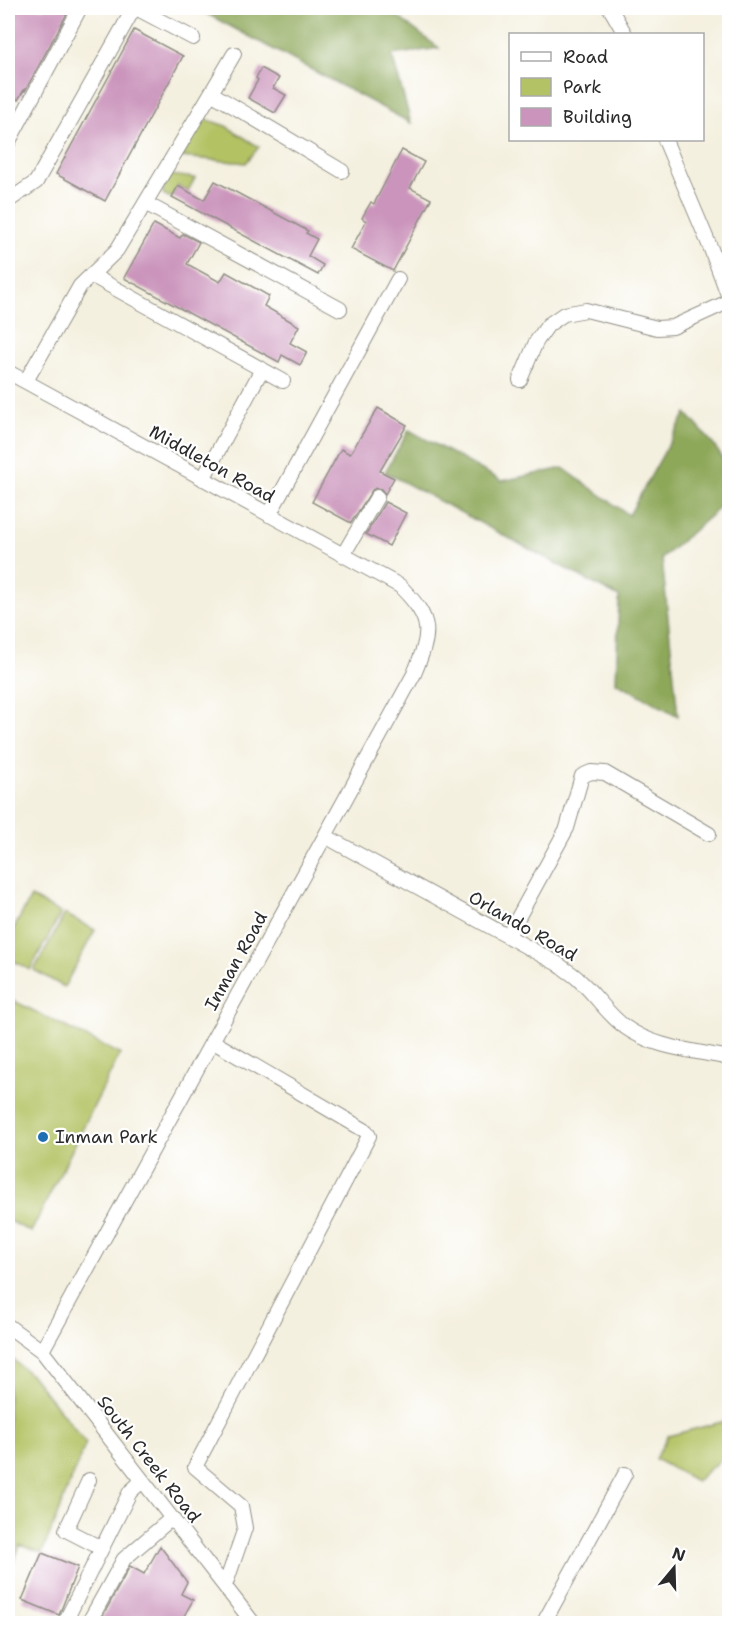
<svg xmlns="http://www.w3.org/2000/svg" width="737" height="1631" viewBox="0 0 737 1631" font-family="'Shantell Sans',sans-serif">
  <rect width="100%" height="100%" fill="#fff"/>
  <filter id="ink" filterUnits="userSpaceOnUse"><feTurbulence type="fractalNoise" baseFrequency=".0167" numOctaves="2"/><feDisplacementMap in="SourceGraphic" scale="12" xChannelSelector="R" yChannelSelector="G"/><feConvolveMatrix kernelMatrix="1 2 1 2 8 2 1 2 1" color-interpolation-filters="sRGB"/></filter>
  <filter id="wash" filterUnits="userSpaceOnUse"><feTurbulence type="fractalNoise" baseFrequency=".008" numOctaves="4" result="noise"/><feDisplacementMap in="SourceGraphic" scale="24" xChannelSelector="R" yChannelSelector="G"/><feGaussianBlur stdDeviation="1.35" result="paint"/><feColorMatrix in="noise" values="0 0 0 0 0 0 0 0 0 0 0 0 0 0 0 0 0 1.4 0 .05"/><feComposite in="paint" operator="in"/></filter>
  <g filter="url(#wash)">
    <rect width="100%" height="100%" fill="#f4f0df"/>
    <!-- green -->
    <path fill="#b3c264" stroke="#6f7648" stroke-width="1.5" d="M202,118L226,126L259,147L246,163L182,157Z
      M171,175L195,178L188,191L178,186L172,197H169L163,194V189Z
      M31,897L61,913L30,970L8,958V939Z
      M65,914L95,930L64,987L34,970Z
      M8,998L120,1054L31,1232L8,1220Z
      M8,1355L34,1378L86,1443L42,1553L20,1545L8,1578Z
      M729,1420V1452L696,1481L655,1459L668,1436Z"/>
    <!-- forest -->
    <path fill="#8ea85a" stroke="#5c6a42" stroke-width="1.5" d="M196,8H386L439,48L392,55L411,123Z
      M686,413C713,444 730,455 730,499L662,558L678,716L616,682L619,597L385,472L409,430L502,481L563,468L629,515Z"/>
    <g id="blocks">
      <!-- building -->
      <path fill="#cb94bc" d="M8,8H70L25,91L24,90L18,100L8,94Z
        M134,30L183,56L105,201L56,174Z
        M261,68L279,78L273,88L286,95L275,113L248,98L258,80L256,78Z
        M402,150L424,162L410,188L431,199L393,271L351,249L366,221L362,218L371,202L374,204Z
        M215,181L308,231L306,233L317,239L308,256L323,265L318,275L172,197L178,186L204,200Z
        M154,224L180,238L183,234L199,242L187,264L220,282L226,272L269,296L264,306L299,326L290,343L307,352L300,365L282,355L279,362L124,278Z
        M378,408L407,425L380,471L394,478L385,494L381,489L376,488L372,490L351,523L312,502L341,449L350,454Z
        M385,502L406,513L389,546L366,534Z
        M160,1546L187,1582L181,1594L193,1600L180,1623H99L130,1566L144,1574Z
        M42,1553L78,1567L59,1615L22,1600Z"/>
    </g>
  </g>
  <g filter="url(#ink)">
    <use href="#blocks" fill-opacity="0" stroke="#908e85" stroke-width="1.5"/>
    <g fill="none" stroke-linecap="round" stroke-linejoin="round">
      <!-- minor casing -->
      <g stroke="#908e85" stroke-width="16">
        <path id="minor" d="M136,8L193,38
          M610,8L625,34
          M211,93L234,54
          M665,140L711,249L730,300
          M8,143L80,8
          M8,201L36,182L134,8
          M145,203L340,309
          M91,275L283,381
          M8,372L400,586C434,621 431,632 414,674L42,1351
          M520,380L536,342L548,325L564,314L586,310L657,328L673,327L730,301
          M26,381L80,286L117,250L211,93L342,171
          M203,479L262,369
          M269,515L398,279
          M343,555L377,497
          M325,836L558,964C565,970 574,974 580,981C596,995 607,1014 625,1027C656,1049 693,1050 730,1058
          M508,936L567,828L582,776L591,772L605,773L709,834
          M212,1041L359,1127L366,1131L369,1136L195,1467L241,1506L245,1528L225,1586
          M8,1326L42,1351L254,1624
          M89,1480L66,1530L101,1548
          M64,1624L130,1492L142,1481
          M88,1624L124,1559L172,1518
          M543,1624L625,1474"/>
      </g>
      <!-- minor -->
      <use href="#minor" stroke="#fff" stroke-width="14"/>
    </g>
  </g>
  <!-- markers -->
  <circle fill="#1f6fb2" stroke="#fff" stroke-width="2" cx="43" cy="1137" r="6"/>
  <g text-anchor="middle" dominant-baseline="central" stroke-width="4.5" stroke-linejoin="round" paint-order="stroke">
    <!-- street labels -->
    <g font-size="18" fill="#2b2b2b" stroke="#fff">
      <text transform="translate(212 464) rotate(29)">Middleton Road</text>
      <text transform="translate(523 926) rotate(30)">Orlando Road</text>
      <text transform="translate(236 961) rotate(-61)">Inman Road</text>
      <text transform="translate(149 1459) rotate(52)">South Creek Road</text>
    </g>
    <!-- poi labels -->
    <g font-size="18" fill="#2b2b2b" stroke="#fff" text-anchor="start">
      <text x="55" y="1137">Inman Park</text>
    </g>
  </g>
  <!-- margin -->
  <rect width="737" height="1631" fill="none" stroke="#fff" stroke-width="30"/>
  <!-- legend -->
  <rect x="509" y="33" width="195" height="108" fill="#ffffff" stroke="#aaaaaa" stroke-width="1.5"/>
  <rect x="521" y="52" width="30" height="9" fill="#ffffff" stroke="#aaaaaa" stroke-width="1.5"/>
  <text x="563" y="63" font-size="18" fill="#2b2b2b">Road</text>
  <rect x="521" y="78" width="30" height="18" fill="#b3c264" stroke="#aaaaaa" stroke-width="1.5"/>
  <text x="563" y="93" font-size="18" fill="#2b2b2b">Park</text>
  <rect x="521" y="108" width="30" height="18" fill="#cb94bc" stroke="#aaaaaa" stroke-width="1.5"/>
  <text x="563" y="123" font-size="18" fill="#2b2b2b">Building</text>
  <!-- north arrow -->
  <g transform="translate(674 1568) rotate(19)" stroke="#ffffff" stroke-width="4.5" paint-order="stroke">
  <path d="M0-4.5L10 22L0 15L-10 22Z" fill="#2b2b2b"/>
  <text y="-9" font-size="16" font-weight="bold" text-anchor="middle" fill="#2b2b2b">N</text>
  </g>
</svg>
